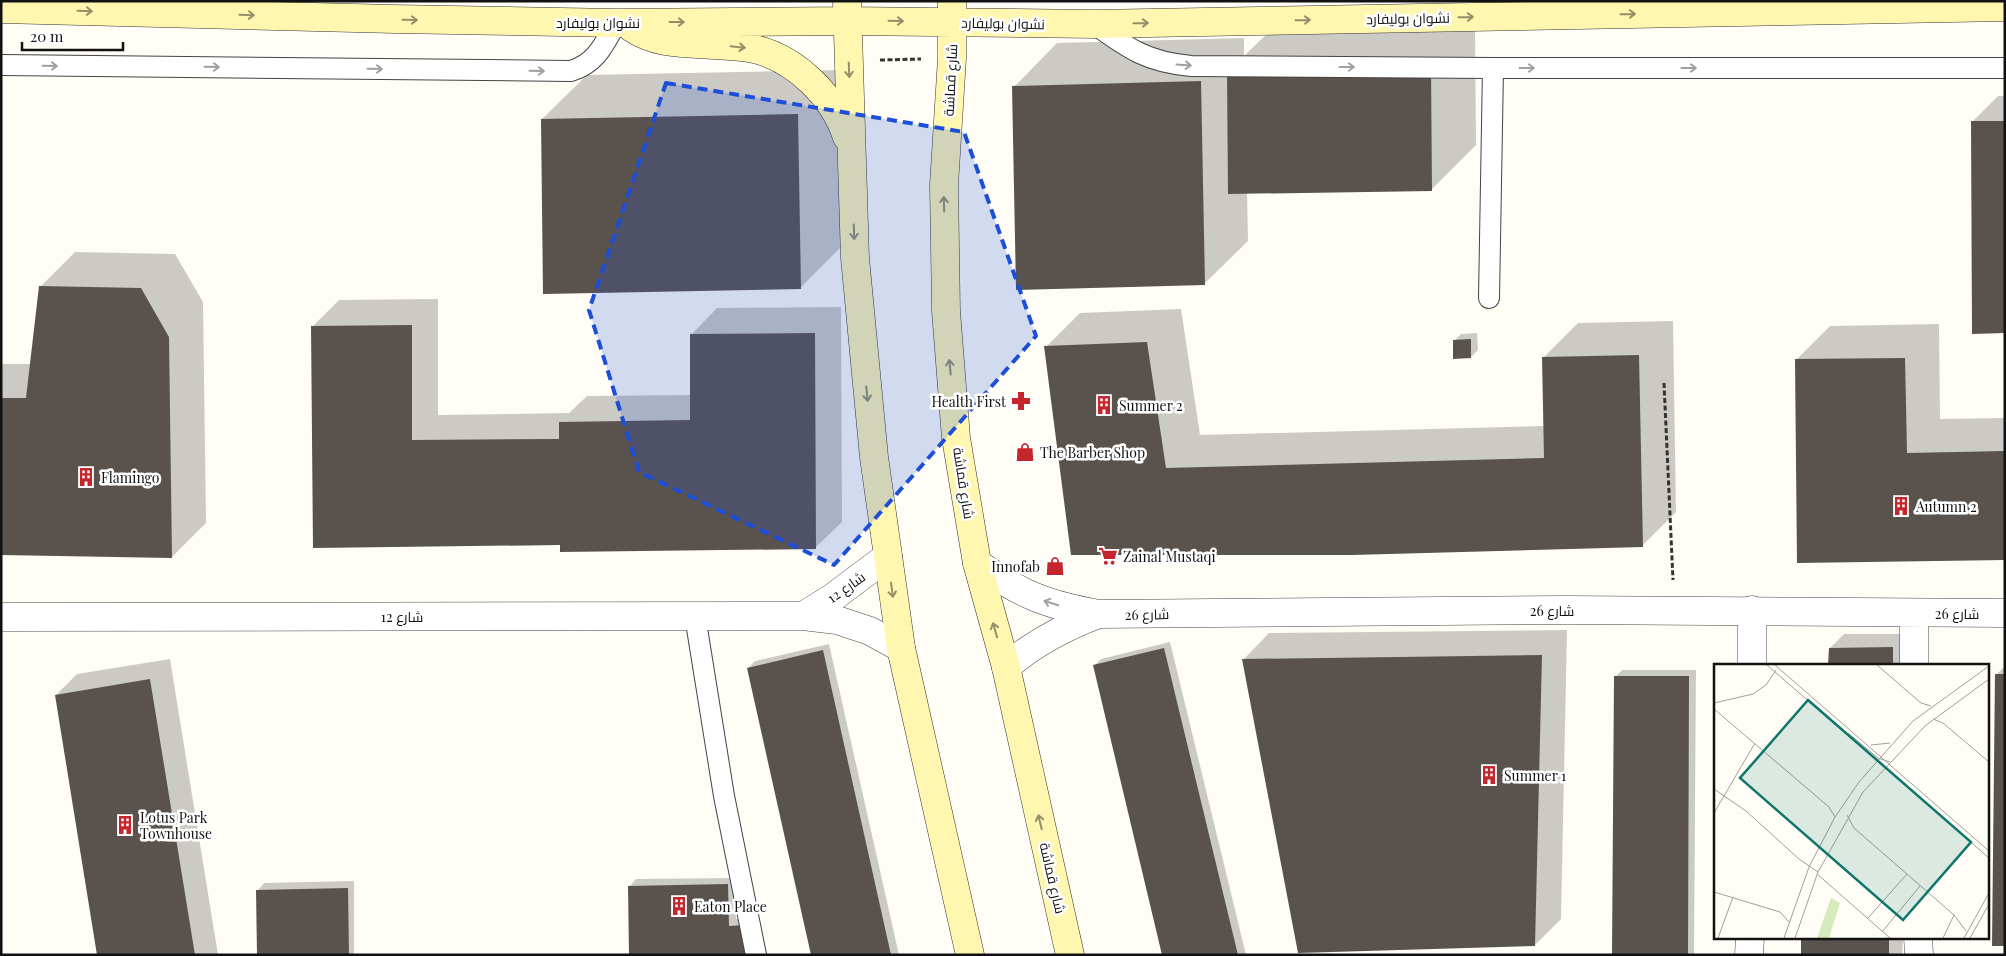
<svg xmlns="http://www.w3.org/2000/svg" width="2006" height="956" viewBox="0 0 2006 956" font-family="'Playfair Display',Cairo,serif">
  <rect width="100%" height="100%" fill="#fffdf5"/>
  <!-- shadow -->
  <path fill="#0003" d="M1475,24L1476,145L1432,189L1247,192L1248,241L1204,284L1014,87L1057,43L1244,38V56L1273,28Z
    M843,70L845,243L800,288L542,119L587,75Z
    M1998,96H2005V332L1972,122Z
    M75,252L175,254L203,302L206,523L172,557L1,554V364H31L40,287Z
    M438,299V415L569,413L587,396L691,395V335L717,308L841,307L842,522L815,548L561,544L314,547L313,326L339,300Z
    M1181,309L1200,435L1545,426L1544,357L1578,323L1673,321L1676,512L1642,546L1072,554L1046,347L1080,313Z
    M1939,324L1940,419L2005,418V558L1796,360L1830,326Z
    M1477,333L1478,350L1471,357L1454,341L1461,334Z
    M1567,630L1561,919L1535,945L1243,660L1269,633Z
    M1844,634H1907V665H1830V648Z
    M1170,642L1246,955H1164L1094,666L1101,659Z
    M829,644L899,955H813L748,668L755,661Z
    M170,659L218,955H98L56,695L77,674Z
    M2005,666V945L1997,674Z
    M1622,670H1696L1694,955H1613L1615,677Z
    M735,878L736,919H751V955H631L630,886L636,879Z
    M354,881V955H258V890L264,883Z
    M1802,937H1903L1902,955H1802Z"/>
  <!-- building -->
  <path fill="#5a524d" d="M1431,69L1432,191L1228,194L1227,72Z
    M1201,81L1205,285L1016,290L1012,86Z
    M798,114L801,289L543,294L541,119Z
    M1971,121H2005V333L1972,334Z
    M39,286L141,288L169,337L172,558L1,555V398H26Z
    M412,325V440L559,439V422L690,420V334L815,333L816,549L560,552V545L313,548L311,326Z
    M1471,339V358L1453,359V340Z
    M1147,342L1166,468L1544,458L1542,357L1639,355L1643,547L1352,555H1071L1044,346Z
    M1905,358L1907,453L2005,451V560L1797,563L1795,359Z
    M1893,647V665H1828L1829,648Z
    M1164,648L1238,955H1162L1093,665Z
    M823,650L891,955H811L747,668Z
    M1542,655L1535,946L1298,953L1242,659Z
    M1995,674H2005V946H1992Z
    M1614,676H1689L1688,955H1612Z
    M150,679L195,955H97L55,695Z
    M728,884L729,926L744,925L745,955H629L628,886Z
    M348,888L349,955H257L256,890Z
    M1801,937H1889V955H1801Z"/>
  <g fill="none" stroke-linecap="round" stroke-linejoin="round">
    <!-- lane casing -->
    <g stroke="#444" stroke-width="22">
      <path id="lane" d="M1094,24C1129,49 1147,62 1191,66L1493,68H2005
        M1,65L571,71C597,63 604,44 616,23
        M1489,298L1493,68
        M695,616L724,796L756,955"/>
    </g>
    <!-- street casing -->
    <g stroke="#444" stroke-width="29">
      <path id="street" d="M977,563C1019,594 1047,605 1099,614L1566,610L2005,613
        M1914,613V665
        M803,616L832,598L888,556
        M1,617L803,616L837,620L870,631L901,648
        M1752,665V610
        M1006,667C1034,643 1064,627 1099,614
        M1918,937L1919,955
        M1749,955L1750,937"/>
    </g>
    <!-- secondary casing -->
    <g stroke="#333" stroke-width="29">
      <path id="secondary" d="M847,1L855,258L874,457L901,648L970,955
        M952,1V58L944,185L946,311L956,438L977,563L1006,667L1070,955
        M1,9L394,19L616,23L848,21L1094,24L2005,7
        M632,28C657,45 687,43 716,45C728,46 742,46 754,49C797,59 834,97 847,137"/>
    </g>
    <!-- path -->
    <path stroke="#333" stroke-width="3" stroke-dasharray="5 2.5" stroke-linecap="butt" d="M880,60L921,59
      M1664,383L1673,580"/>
    <!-- lane -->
    <use href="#lane" stroke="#fff" stroke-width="20"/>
    <!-- street -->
    <use href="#street" stroke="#fff" stroke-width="28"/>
    <!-- secondary -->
    <use href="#secondary" stroke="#fff6b0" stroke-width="28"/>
  </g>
  <!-- one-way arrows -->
  <defs><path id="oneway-shaft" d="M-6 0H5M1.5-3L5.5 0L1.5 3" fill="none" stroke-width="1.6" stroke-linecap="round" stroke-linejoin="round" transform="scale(1.25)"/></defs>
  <g stroke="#948f68">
    <use href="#oneway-shaft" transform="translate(85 11) rotate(2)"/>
    <use href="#oneway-shaft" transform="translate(1628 14) rotate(-1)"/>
    <use href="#oneway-shaft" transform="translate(247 15) rotate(2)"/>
    <use href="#oneway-shaft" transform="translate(1466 17) rotate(-1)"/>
    <use href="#oneway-shaft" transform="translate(410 20) rotate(1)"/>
    <use href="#oneway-shaft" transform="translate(1303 20) rotate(-1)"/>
    <use href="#oneway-shaft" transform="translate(896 21) rotate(1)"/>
    <use href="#oneway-shaft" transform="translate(677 22)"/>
    <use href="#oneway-shaft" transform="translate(1141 23) rotate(-1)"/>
    <use href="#oneway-shaft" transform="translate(738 47) rotate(6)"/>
    <use href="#oneway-shaft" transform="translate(849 70) rotate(88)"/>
    <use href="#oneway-shaft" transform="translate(944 204) rotate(-91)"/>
    <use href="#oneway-shaft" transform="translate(854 232) rotate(88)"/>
    <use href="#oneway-shaft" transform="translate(950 367) rotate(-95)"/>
    <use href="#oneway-shaft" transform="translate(867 394) rotate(84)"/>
    <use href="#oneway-shaft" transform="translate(892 590) rotate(82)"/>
    <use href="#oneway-shaft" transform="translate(995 630) rotate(-106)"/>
    <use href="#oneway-shaft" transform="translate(1040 822) rotate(-103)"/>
  </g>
  <g stroke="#a0a0a0">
    <use href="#oneway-shaft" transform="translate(1184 65) rotate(4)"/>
    <use href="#oneway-shaft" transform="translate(50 66) rotate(1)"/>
    <use href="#oneway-shaft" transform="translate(212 67) rotate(1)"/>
    <use href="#oneway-shaft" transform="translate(1347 67)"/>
    <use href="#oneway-shaft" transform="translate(1527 68)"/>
    <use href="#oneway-shaft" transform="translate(1689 68)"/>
    <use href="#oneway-shaft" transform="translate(375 69) rotate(1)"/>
    <use href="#oneway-shaft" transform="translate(537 71) rotate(1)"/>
    <use href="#oneway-shaft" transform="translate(1051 603) rotate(-162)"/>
  </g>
  <!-- marked area -->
  <path fill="#1d4ed8" fill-opacity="0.2" stroke="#1d4ed8" stroke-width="4" stroke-dasharray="10 6" stroke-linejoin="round" d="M666,83L964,132L1036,336L834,565L639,472L589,310Z"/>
  <!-- icons -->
  <defs>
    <g id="pharmacy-bare" transform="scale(1.5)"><path d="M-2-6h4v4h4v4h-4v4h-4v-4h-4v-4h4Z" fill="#c4262e" stroke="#fff" stroke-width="2.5" paint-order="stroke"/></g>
    <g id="building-bare" transform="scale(1.5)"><path d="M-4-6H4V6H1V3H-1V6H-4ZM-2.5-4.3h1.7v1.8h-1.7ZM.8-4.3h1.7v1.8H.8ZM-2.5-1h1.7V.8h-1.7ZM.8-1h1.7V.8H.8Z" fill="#c4262e" stroke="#fff" stroke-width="2.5" paint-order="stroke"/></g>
    <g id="shop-bare" transform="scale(1.5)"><path d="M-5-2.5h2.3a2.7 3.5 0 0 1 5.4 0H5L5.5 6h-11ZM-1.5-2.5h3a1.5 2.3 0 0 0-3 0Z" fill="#c4262e" stroke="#fff" stroke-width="2.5" paint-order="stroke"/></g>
    <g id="supermarket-bare" transform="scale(1.5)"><path d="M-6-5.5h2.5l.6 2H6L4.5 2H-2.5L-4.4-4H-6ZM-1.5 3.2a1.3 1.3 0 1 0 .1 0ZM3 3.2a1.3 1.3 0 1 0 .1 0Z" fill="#c4262e" stroke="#fff" stroke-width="2.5" paint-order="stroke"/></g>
  </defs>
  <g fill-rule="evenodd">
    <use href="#pharmacy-bare" x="1021" y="401"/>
    <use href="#building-bare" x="1104" y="405"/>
    <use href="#shop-bare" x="1025" y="452"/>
    <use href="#building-bare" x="86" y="477"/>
    <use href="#building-bare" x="1901" y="506"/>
    <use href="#supermarket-bare" x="1108" y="556"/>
    <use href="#shop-bare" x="1055" y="566"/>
    <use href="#building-bare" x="1489" y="775"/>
    <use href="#building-bare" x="125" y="825"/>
    <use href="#building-bare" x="679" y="906"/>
  </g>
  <g text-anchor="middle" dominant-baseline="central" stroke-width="5" stroke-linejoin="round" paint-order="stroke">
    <!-- street labels -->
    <g font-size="14" fill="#111" stroke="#fff">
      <text transform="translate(1408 18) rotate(-1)">نشوان بوليفارد</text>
      <text x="598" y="22">نشوان بوليفارد</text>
      <text transform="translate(1003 23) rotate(1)">نشوان بوليفارد</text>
      <text transform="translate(950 80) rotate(-87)">شارع قماشة</text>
      <text transform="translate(964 483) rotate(81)">شارع قماشة</text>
      <text transform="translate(846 587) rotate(-35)">شارع 12</text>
      <text x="1552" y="610">شارع 26</text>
      <text x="1957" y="613">شارع 26</text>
      <text transform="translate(1147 614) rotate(-1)">شارع 26</text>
      <text x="402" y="616">شارع 12</text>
      <text transform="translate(1053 878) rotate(77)">شارع قماشة</text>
    </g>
    <!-- poi labels -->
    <g font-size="14" fill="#111" stroke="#fff" text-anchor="start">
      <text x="1006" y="401" text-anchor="end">Health First</text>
      <text x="1119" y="405">Summer 2</text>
      <text x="1040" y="452">The Barber Shop</text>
      <text x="101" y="477">Flamingo</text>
      <text x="1916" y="506">Autumn 2</text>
      <text x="1123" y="556">Zainal Mustaqi</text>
      <text x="1040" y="566" text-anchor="end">Innofab</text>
      <text x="1504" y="775">Summer 1</text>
      <text x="140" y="817">Lotus Park<tspan x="140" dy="16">Townhouse</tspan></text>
      <text x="694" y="906">Eaton Place</text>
    </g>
  </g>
  <!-- overview -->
  <g transform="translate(1714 664)">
    <rect width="275" height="275" fill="#fffdf5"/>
    <path d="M117,234L126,239L115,274H103Z" fill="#d5ebbd"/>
    <path fill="none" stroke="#a09f9a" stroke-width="1" d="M53,1L275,194M61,1L275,187M163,1L207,39L217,42M0,39L39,30L52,21L62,6M0,45L115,143L121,153M219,55L229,59L275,98M134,69L164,94L176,98M157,81L176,79M0,125L32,147L85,195L104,208M0,149L41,79M133,151L140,164L240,251L252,267M103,210L176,274M0,228L66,248L75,258M154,254L193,210M168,268L206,222M4,274L19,233M70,274L95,203L121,153L145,118L199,57L275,2M81,274L104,208L149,128L211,62L275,15M229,274L240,251M250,274L275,229M256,274L275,240"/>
    <path fill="#0f766e" fill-opacity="0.15" stroke="#0f766e" stroke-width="2.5" d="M94,36L257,178L189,256L26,114Z"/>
    <rect width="275" height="275" fill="none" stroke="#111" stroke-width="2.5"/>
  </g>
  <!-- border -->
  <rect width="2006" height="956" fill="none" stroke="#111111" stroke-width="5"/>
  <!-- scale -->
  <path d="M22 42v8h101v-8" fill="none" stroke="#111111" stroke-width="2.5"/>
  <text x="30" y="42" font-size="15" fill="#111111" stroke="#ffffff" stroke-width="4" paint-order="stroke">20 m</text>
</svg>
